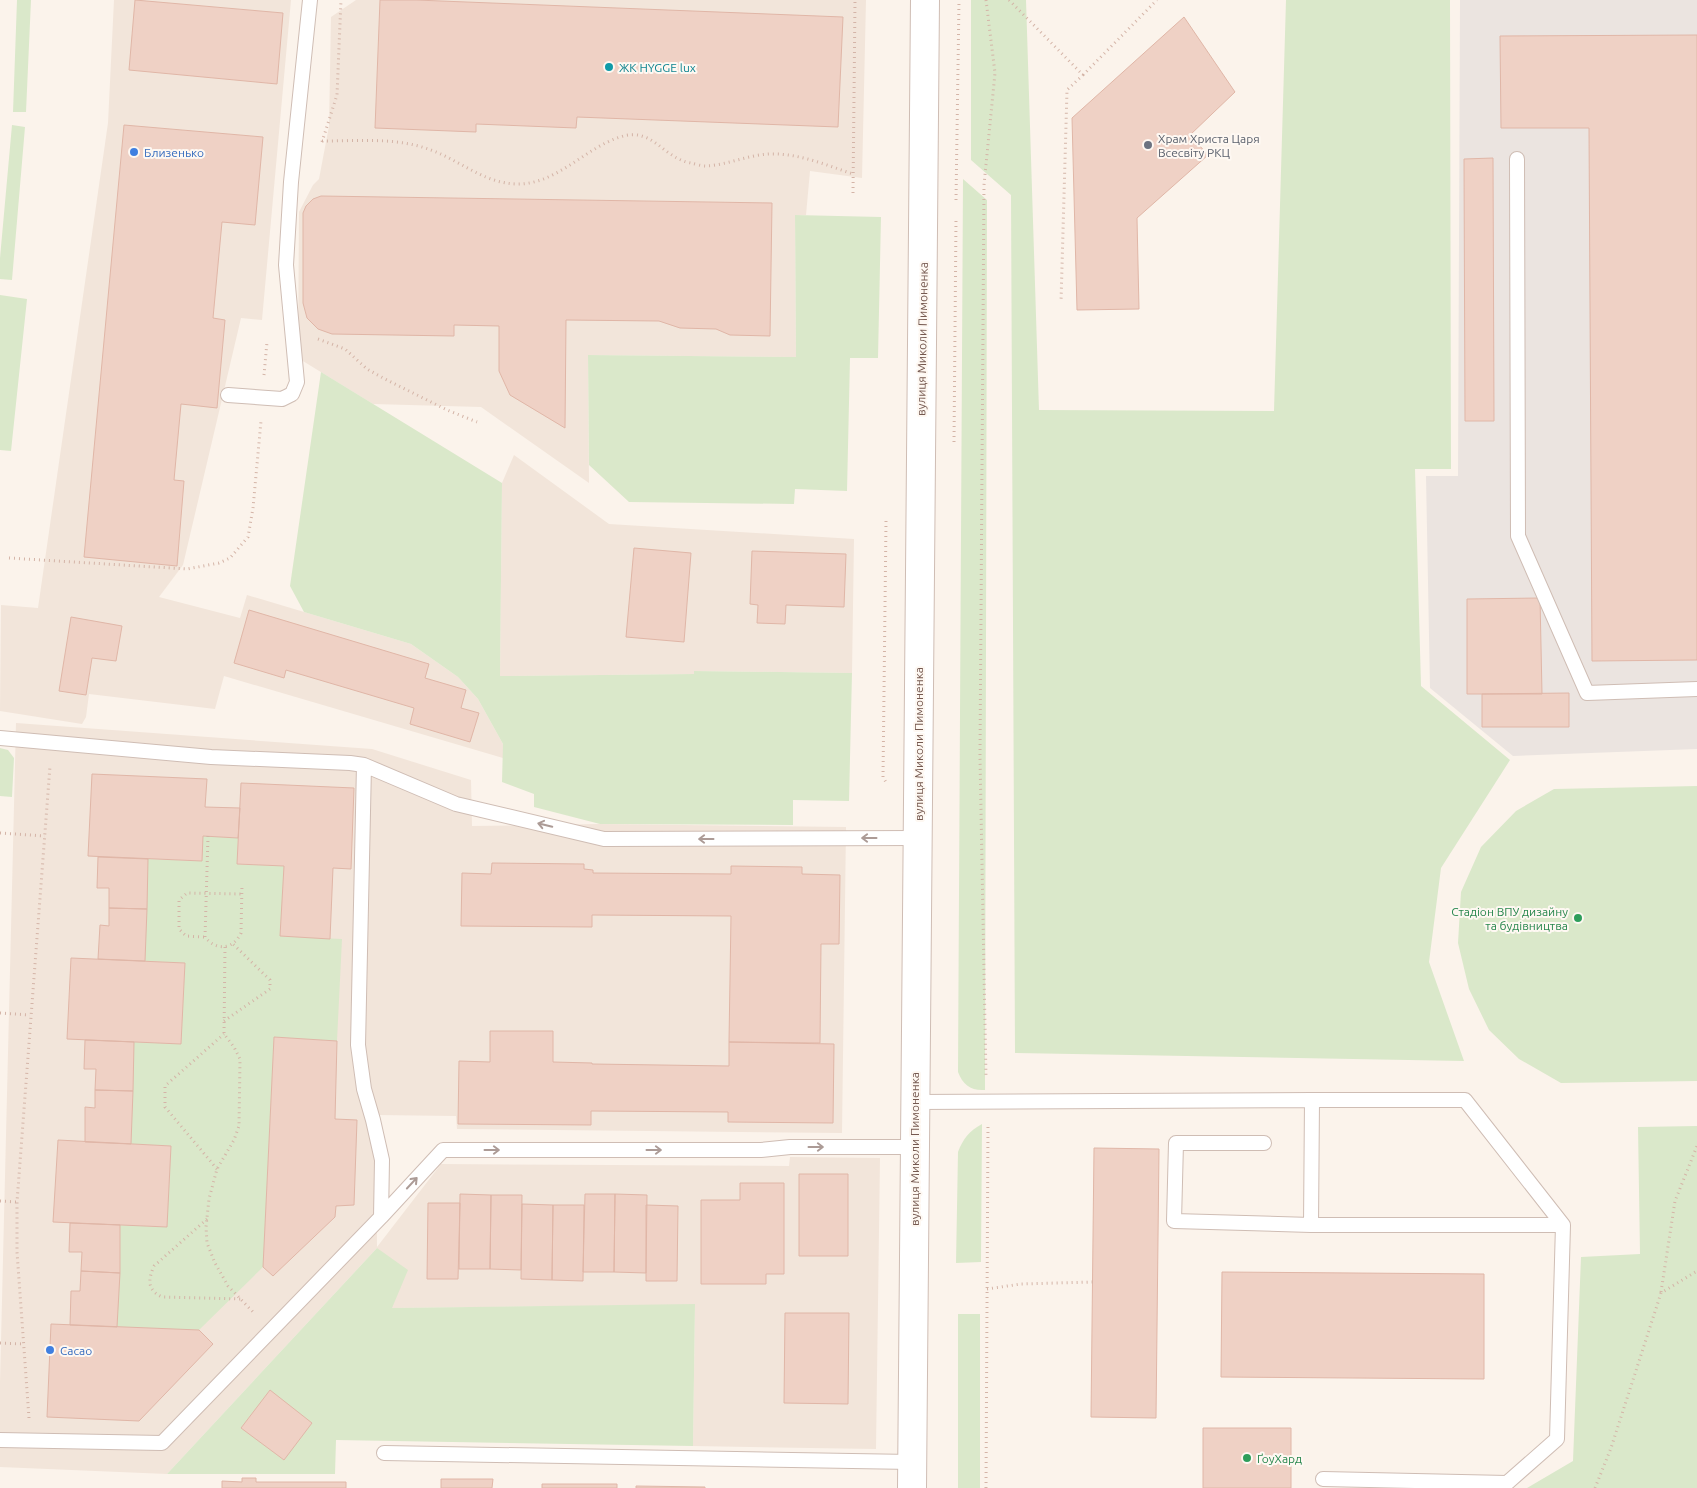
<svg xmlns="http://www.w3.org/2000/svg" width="1697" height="1488" viewBox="0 0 1697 1488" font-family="Ubuntu,sans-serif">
  <rect width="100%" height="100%" fill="#fbf3eb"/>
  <!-- residential -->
  <path fill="#f2e5da" d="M114,0H291L262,320L241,318L183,565L159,597L240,618L247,595L411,644L458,677L478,699L503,744V758L224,676L215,709L89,694L86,717L82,724L0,711L1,605L38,608L108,123Z
    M356,0H866L862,178L810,171L806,215H795L796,357L588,355L589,483L481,407L373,404L298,358L299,212L313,185L319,179L329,126L331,17Z
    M514,455L609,524L854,539L852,673L694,671V674L500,676L502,483Z
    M16,723L372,749L471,780L472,826L600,824L846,827L842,1133L457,1129L456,1116L376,1115L377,1247L441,1164L789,1166L790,1157L880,1158L876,1449L693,1446L695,1305L392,1308L377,1248L167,1474L0,1467V1383Z"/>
  <!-- industrial -->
  <path fill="#ebe4e0" d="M1460,0H1697V749L1513,756L1430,688L1426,476H1458Z"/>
  <!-- green -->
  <path fill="#dae8ca" d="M17,0H31L26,112H13Z
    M971,0H1026L1039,410L1274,411L1286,0H1450L1451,469H1415L1421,686L1510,760L1441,868L1429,962L1464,1061L1015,1053L1011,195L971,160Z
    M12,125L25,127L12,280L0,279V258Z
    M963,179L987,200L985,1090C971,1091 963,1085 958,1072Z
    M795,215L881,217L878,358H850L847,491L795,489L794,504L629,502L589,465L588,355L796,357Z
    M0,295L27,299L11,451L0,450Z
    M321,372L502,483L500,676L694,674V671L852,673L849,801L793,800V825L600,824L534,807V794L502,782L503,744L478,699L458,677L411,644L304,612L290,586Z
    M0,748L8,750L14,758L12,797L0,796Z
    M1697,786V1081L1561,1083L1519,1059L1489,1030L1469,989L1458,943L1461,892L1481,847L1516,811L1554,789Z
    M203,836L238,838L237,864L284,866L280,936L342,939L337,1041L274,1037L263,1267L199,1330L117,1327L120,1225L167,1227L171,1146L131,1144L134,1042L181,1044L185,963L145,961L148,859L201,861Z
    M982,1124L981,1262L956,1263L958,1152C963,1139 969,1131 982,1124Z
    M1697,1126V1488H1527L1573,1461L1581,1257L1640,1254L1638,1127Z
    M377,1248L408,1270L392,1308L695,1304L693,1446L336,1440L335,1474H167Z
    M958,1314H980V1488H958Z"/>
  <!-- building -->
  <path fill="#efd1c5" stroke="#e0b6a7" d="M135,0L283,13L277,84L129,70Z
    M380,0H416L843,17L838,127L577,117L576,128L476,124V132L375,128Z
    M1184,17L1235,92L1190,135L1208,155L1137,218L1139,309L1077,310L1072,118Z
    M1697,35V660L1592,661L1589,128H1501L1500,36Z
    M124,125L263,137L255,225L222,222L213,318L225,320L217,408L181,404L174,480L184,481L177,566L84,557Z
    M1493,158L1494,421H1465L1464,159Z
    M321,196L772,203L770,336L730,335L716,329L680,328L659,321L566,320L565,428L510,395L499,371V326L454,325V336L332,334L318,329L307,318L303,303V213L306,206L313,199Z
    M634,548L691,553L684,642L626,637Z
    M752,551L846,554L844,607L786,605L785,624L757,623L758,605L750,604Z
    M1540,598L1542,694H1467V599Z
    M249,610L429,664L425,678L466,690L461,708L479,713L470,742L410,724L414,708L286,670L284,678L234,663Z
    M71,617L122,626L116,661L92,658L86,695L59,691Z
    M1569,693V727H1482V694Z
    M92,774L207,779L205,807L240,808L238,838L203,836L202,861L88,856Z
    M241,783L354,788L351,869L333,868L330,939L280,936L284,866L237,864Z
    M98,857L148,859L147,909L109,908V888H97Z
    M492,863L584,864V869L593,870V873L731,874V866L802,867V874L840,875L839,944H821L820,1043L729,1042L731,916L592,915V927L461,926L462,873L491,874Z
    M109,908L147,909L145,961L98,959L100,925L109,926Z
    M71,958L185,963L181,1044L67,1039Z
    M490,1031H553V1062L592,1063V1064L729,1066V1042L834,1044L833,1123L728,1122V1112L591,1111V1125L458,1124L459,1061L490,1062Z
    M274,1037L337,1041L335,1119L357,1120L354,1205L336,1206L335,1217L273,1276L263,1267Z
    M85,1040L134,1042L133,1091L95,1090L96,1069H84Z
    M95,1090L133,1091L131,1144L85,1142V1107L95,1108Z
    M58,1140L171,1146L167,1227L53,1222Z
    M1094,1148L1159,1149L1156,1418L1091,1417Z
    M799,1174H848V1256H799Z
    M740,1183H784V1274H766V1284H701V1200H740Z
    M460,1194L491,1195L490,1269H459Z
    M585,1194H615L614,1272H583Z
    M615,1194L647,1195L646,1273L614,1272Z
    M491,1195H522L521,1270L490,1269Z
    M428,1203H460L458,1279H427Z
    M522,1204L553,1205L552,1280L521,1279Z
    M553,1205H584L583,1281L552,1280Z
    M646,1205L678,1206L677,1281H646Z
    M70,1223L120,1225V1273L81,1271L82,1252H69Z
    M81,1271L120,1273L117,1327L70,1325L71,1291H80Z
    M1222,1272L1484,1274V1379L1221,1377Z
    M785,1313H849L848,1404L784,1403Z
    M51,1324L199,1330L213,1344L139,1421L47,1417Z
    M270,1390L312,1423L284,1460L241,1428Z
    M1203,1428H1291V1488H1203Z
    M242,1478H256V1482H346V1488H222V1481L242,1482Z
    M441,1479H493L492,1488H441Z
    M542,1484H617V1488H542Z
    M636,1486L705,1487V1488H636Z"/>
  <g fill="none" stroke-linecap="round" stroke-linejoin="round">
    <!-- lane casing -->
    <g stroke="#cfbdb4" stroke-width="16">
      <path id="lane" d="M1517,159L1518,536L1587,693L1697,689
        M228,395L282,399L292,394L297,382L286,265L291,182L310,0
        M0,738L211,757L350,763L364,765L456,804L604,839L917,838
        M364,765L358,1045L364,1089L373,1120L382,1160L381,1217
        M1312,1100H1465L1563,1225
        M915,1102L1312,1100L1311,1225H1563L1557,1439L1507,1483L1323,1479
        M1264,1143H1176L1174,1221L1311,1225
        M0,1440L162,1443L381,1217L443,1150H761L790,1147H915
        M384,1453L912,1462"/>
    </g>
    <!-- street casing -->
    <g stroke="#cfbdb4" stroke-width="30">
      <path id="street" d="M912,1488L925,0"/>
    </g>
    <!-- path -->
    <path stroke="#d4b4a7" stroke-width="3" stroke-dasharray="1 4" stroke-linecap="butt" d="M986,0L995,73L984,185L980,756L986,1078
      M1009,0L1083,75L1067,90L1061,302
      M1083,75L1157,0
      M322,141C358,141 397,137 431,150C461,161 485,184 518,184C557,184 585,148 620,137C653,126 662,158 691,163C695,164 701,166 706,166C727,165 748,155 769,154C799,153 826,165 853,174
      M322,142L337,95L341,0
      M853,193L855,0
      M956,200L959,0
      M318,339L345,349L367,369L383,378L447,410L477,422
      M264,375L267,342
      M954,442L956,219
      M886,521L883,777L887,784
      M9,558L187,569L219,563L230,558L248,537L253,508L261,421
      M0,833L45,836
      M208,836L205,937C216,951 233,950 241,933L242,884
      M204,937L186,936L179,929V900L187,893L242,894
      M225,947L224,1034L234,1047L240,1059L239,1126L234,1140L217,1169L209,1199L206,1227L207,1243L215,1263L228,1286L255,1314
      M0,1013L30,1015
      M224,1021L270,989V980L233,944
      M217,1169L165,1107V1086L224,1034
      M0,1201L17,1202
      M207,1219L154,1266C148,1280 147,1290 162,1297L241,1299
      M987,1289L1021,1284L1093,1282
      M1661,1292L1675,1201L1697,1146
      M0,1343L24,1344
      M29,1418L17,1252V1202L50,766
      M986,1488L988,1124
      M1595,1488L1611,1448L1661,1293L1697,1271"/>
    <!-- lane -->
    <use href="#lane" stroke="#fff" stroke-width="14"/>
    <!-- street -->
    <use href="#street" stroke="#fff" stroke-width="28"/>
  </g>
  <!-- one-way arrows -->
  <defs><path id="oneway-shaft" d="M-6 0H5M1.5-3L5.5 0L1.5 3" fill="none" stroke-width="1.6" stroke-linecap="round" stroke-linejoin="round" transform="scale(1.25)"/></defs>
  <g stroke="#ac9b96">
    <use href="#oneway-shaft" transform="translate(545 825) rotate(-166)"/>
    <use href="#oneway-shaft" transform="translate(869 838) rotate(180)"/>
    <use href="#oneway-shaft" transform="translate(706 839) rotate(180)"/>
    <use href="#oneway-shaft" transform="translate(816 1147)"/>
    <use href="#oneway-shaft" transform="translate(492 1150)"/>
    <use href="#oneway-shaft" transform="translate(654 1150)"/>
    <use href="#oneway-shaft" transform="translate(412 1183) rotate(-47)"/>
  </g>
  <!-- markers -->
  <circle fill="#0f9aa8" stroke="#fef8f2" stroke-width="2" cx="609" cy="67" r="5"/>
  <circle fill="#6b7280" stroke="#fef8f2" stroke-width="2" cx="1148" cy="145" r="5"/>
  <g fill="#3f7fe0" stroke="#fef8f2" stroke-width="2">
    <circle cx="134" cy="152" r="5"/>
    <circle cx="50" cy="1350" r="5"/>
  </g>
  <g fill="#2e9e5b" stroke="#fef8f2" stroke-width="2">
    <circle cx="1578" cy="918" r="5"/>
    <circle cx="1247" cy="1458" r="5"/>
  </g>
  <g text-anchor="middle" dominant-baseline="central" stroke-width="4" stroke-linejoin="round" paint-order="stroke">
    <!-- culture labels -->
    <g font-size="12" fill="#0d838f" stroke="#fef8f2" text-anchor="start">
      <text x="619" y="67">ЖК HYGGE lux</text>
    </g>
    <!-- worship labels -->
    <g font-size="12" fill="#5b616d" stroke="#fef8f2" text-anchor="start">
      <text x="1158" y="138">Храм Христа Царя<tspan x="1158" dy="14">Всесвіту РКЦ</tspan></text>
    </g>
    <!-- shop labels -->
    <g font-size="12" fill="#366cbe" stroke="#fef8f2" text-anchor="start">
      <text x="144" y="152">Близенько</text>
      <text x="60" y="1350">Cacao</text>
    </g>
    <!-- street labels -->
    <g font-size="12" fill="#755950" stroke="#fef8f2">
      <text transform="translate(922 339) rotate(-89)">вулиця Миколи Пимоненка</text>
      <text transform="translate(918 744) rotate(-90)">вулиця Миколи Пимоненка</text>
      <text transform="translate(914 1149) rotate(-90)">вулиця Миколи Пимоненка</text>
    </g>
    <!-- leisure labels -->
    <g font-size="12" fill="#27864d" stroke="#fef8f2" text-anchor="end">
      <text x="1568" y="911">Стадіон ВПУ дизайну<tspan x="1568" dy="14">та будівництва</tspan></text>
      <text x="1257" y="1458" text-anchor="start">ҐоуХард</text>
    </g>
  </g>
</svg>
